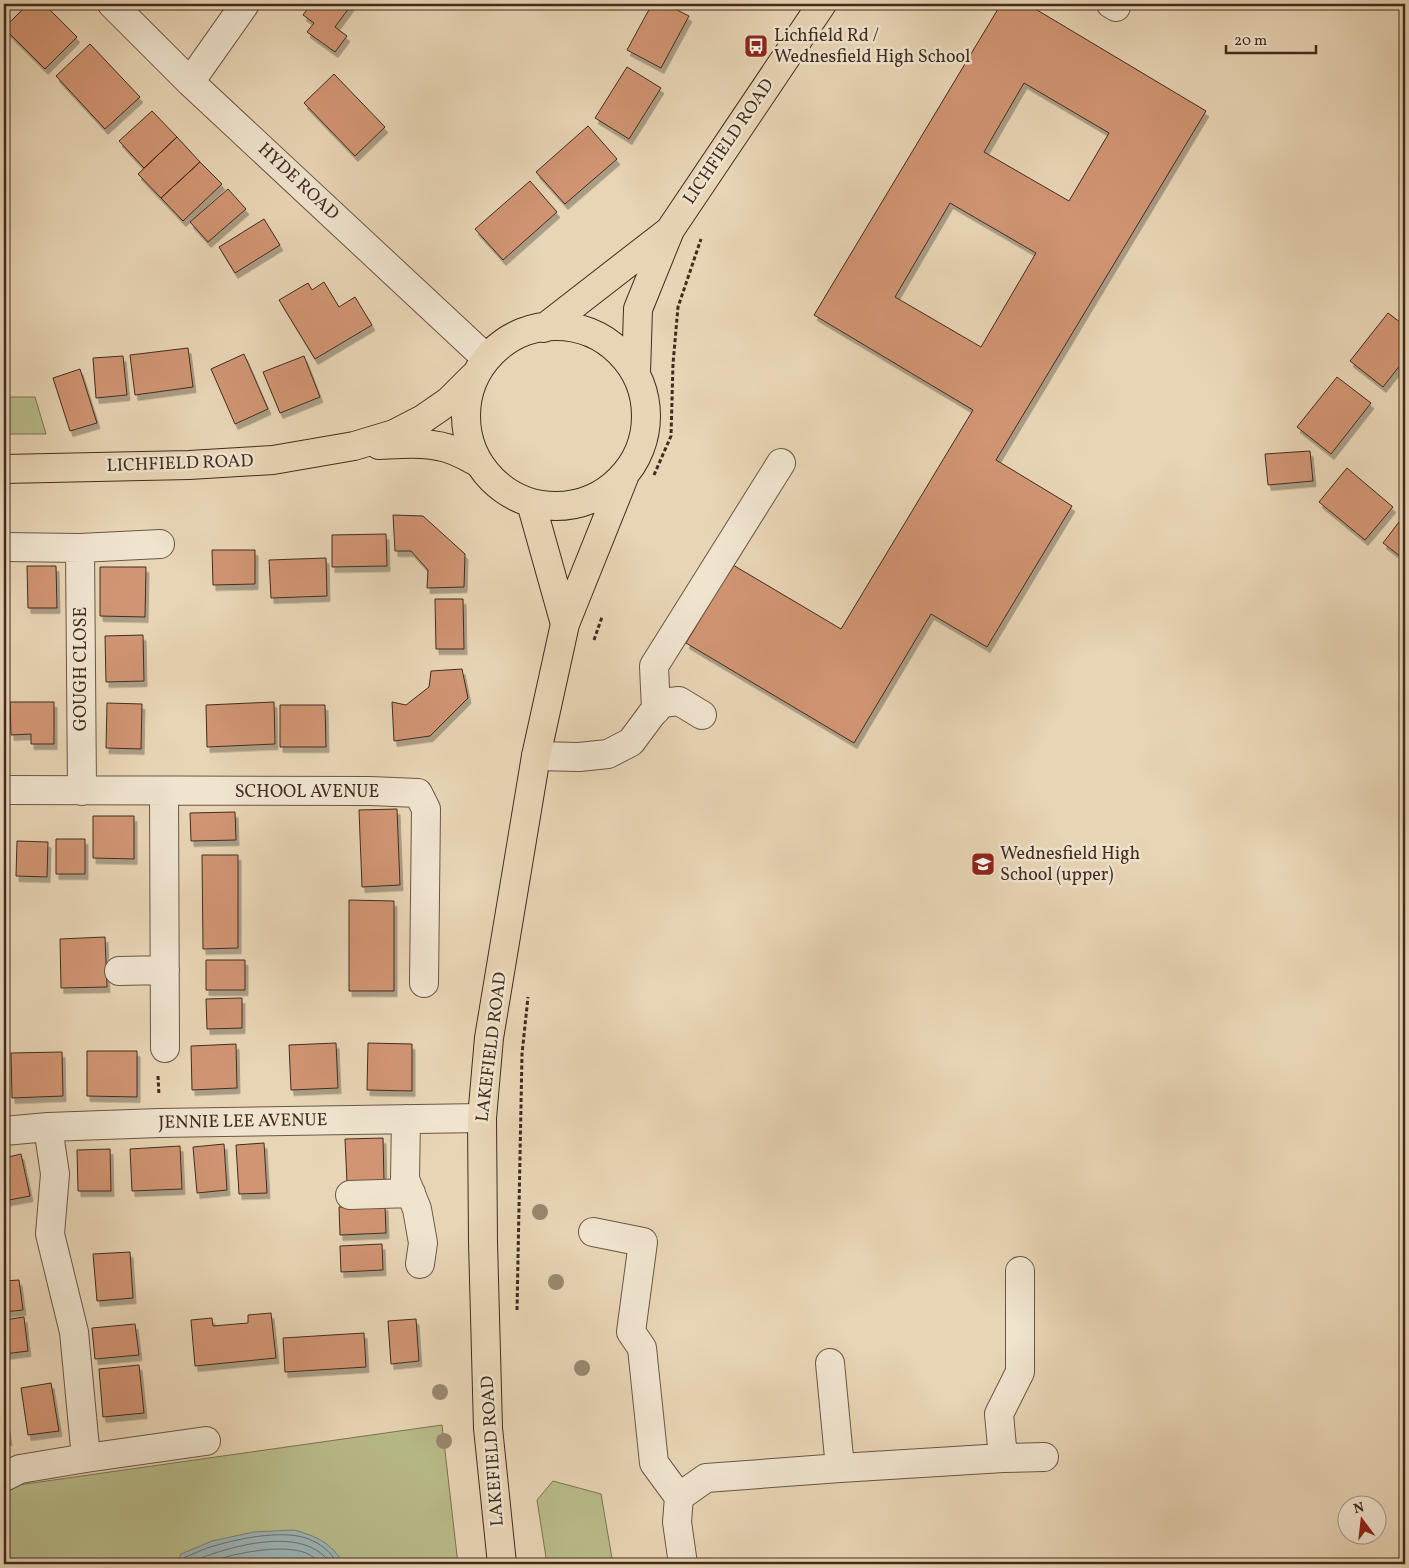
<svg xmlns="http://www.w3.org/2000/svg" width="1409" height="1568" viewBox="0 0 1409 1568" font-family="Vollkorn,serif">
  <defs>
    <filter id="shadow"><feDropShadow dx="3" dy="5.5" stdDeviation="0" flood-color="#0004"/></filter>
  </defs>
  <rect width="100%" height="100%" fill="#e8d5b5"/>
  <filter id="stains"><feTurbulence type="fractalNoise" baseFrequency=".004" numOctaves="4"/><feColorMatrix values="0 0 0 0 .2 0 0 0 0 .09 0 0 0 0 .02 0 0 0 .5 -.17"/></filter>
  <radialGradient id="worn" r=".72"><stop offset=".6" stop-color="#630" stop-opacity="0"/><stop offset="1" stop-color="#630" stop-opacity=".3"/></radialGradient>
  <!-- green -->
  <path fill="#b9bc8b" stroke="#7d7455" d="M4,397H35L46,434H4Z
    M442,1425L458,1564H4V1487Z
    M553,1481L601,1494L613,1564H547L537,1500Z"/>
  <!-- water -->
  <path fill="#9cb6b9" stroke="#787f7b" d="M294,1530C318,1537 330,1542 344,1564H177L181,1554L212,1541L254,1532Z"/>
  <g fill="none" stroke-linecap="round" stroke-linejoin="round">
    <!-- shore -->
    <path stroke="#6e716c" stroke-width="1" d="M182,1564L185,1557C195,1554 204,1548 214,1546C240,1538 289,1528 313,1541C324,1546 332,1554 338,1564
      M189,1564L191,1562C227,1547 304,1523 331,1564
      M205,1564C228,1554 282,1543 306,1553C311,1555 317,1560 322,1564"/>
  </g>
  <!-- building -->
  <path fill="#d19573" stroke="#412c1f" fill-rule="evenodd" filter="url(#shadow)" d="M28,4H44L77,37L45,69L4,28Z
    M311,4H352L335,27L347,36L335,52L307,32L314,23L303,15Z
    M652,4H665L689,16L661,68L627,50Z
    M1001,4H1027L1206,111L996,460L1072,506L987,647L931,614L854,743L686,643L733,565L841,629L973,410L814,315ZM1024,83L1109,133L1069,201L984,152ZM950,203L1036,253L981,347L895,297Z
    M90,44L140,97L105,129L56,76Z
    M627,67L661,88L629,139L595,118Z
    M334,74L385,127L355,156L304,103Z
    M152,111L177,137L144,168L119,141Z
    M588,126L617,159L565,204L536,172Z
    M177,137L200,162L161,198L138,174Z
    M200,162L222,184L183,221L161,198Z
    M530,181L557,212L503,260L475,229Z
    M228,189L246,209L208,242L190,222Z
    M264,219L280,245L235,273L219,247Z
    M324,282L339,307L355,297L372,325L315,359L279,300L308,283L312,290Z
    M1405,294V305L1400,301Z
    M1388,313L1405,326V359L1383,387L1350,361Z
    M188,348L193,387L135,395L130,355Z
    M244,354L268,409L235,424L211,369Z
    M123,356L127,395L96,398L93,358Z
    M304,356L320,397L280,413L263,372Z
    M80,369L97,423L70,431L53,378Z
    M1337,377L1371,403L1331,454L1297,427Z
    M1310,451L1313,481L1268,485L1265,454Z
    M1347,468L1393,507L1365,540L1319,502Z
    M1405,514V560L1383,543Z
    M393,515L423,516L465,554L464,587L427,588L428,570L411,551H395Z
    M386,534L387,566L332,567V535Z
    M212,550H255V584L213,585Z
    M326,558L327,596L271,598L269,560Z
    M27,566H56L57,608H28Z
    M100,567H146L145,617L100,616Z
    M435,599H463L464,649H436Z
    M143,635L144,681L106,682L105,636Z
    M462,669L468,698L430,736L394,741L392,702L406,705L429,687L431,671Z
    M10,702H54V744H31V734L11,735Z
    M274,702L275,744L207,747L206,705Z
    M107,703L142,704L141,749L106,748Z
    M280,705H325L326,747H280Z
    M397,809L400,885L362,887L359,810Z
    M235,812L236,840L191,841L190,813Z
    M93,816H134V859L93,858Z
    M56,839H85V874H56Z
    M17,841L48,842L47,877L16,876Z
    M202,855H238V948L203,949Z
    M349,900L394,901V991H349Z
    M105,937L107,987L61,988L60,939Z
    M206,960H245V990H206Z
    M242,998V1028L207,1029L206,999Z
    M336,1043L338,1088L291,1090L289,1045Z
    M368,1043L412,1044V1091L367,1090Z
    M236,1044L237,1088L192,1090L191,1046Z
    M87,1051H137V1097L87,1096Z
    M62,1052L63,1096L12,1098L11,1053Z
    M383,1138L384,1181L347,1182L345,1139Z
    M264,1143L267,1193L239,1194L236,1145Z
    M224,1144L227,1190L197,1193L193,1147Z
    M180,1146L182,1189L132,1191L130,1149Z
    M110,1149L111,1191H78L77,1150Z
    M21,1154L30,1196L4,1201V1158Z
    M385,1205L386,1233L340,1235L339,1207Z
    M382,1244L383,1270L341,1272L340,1246Z
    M130,1252L133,1298L97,1301L93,1254Z
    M19,1280L23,1310L4,1312V1281Z
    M271,1313L276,1358L195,1366L191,1320L212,1318L213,1326L248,1323V1315Z
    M24,1317L28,1351L4,1354V1320Z
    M416,1319L419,1361L391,1364L388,1321Z
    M135,1324L139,1355L95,1359L92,1328Z
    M364,1333L366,1367L285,1372L283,1338Z
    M139,1365L144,1413L103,1417L99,1369Z
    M51,1383L59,1431L28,1435L21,1388Z
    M4,1406L9,1440L4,1441Z"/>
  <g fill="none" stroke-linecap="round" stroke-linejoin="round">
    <!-- minor casing -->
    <g stroke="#6b5644" stroke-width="30">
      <path id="minor" d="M112,4L190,82L486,358
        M1111,4L1116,7
        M190,82L245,4
        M4,547L80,548L160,544
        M80,548L82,791
        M656,710L654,666L781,463
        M536,756L579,757L608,754L631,742L651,715L662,703L679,701L702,715
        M4,790L370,791L418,793L426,809L424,983
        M164,792L165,1048
        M119,971L165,970
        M406,1119L405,1179L417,1209L423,1243L420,1264
        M48,1127L55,1174L50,1234L74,1332L86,1458
        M4,1131L48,1127L159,1123L482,1118
        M350,1195L411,1193
        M593,1232L643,1242L631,1332L642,1348L654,1463L679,1497
        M830,1363L840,1468
        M1003,1458L999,1414L1020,1372V1271
        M4,1477L20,1469L86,1458L206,1441
        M683,1564L677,1522L679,1497L706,1478L840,1468L1003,1458L1044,1457"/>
    </g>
    <!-- major casing -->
    <g stroke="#412c1f" stroke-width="30">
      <path id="major" d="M466 416a90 90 0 1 1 180 0a90 90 0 1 1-180 0Z
        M544,328L669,231
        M636,373L638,309L670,230L822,4
        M379,445C404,444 431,441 455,451C462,454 470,458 477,462
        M4,469L189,465L273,460L354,446L394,434L423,419L449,401L473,377
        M531,503L565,624
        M502,1564L488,1428L483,1242L482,1118L489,1038L536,756L565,624L624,477"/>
    </g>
    <!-- path -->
    <path stroke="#412c1f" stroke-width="3" stroke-dasharray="4 2.5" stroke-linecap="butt" d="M654,475L671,436L673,364L678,307L701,239
      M594,640L602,617
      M158,1076L159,1095
      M517,1310L522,1054L528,997"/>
    <!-- minor -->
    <use href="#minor" stroke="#f0e4cf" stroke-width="28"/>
    <!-- major -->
    <use href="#major" stroke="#e8d5b5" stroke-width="28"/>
  </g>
  <!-- trees -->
  <g fill="#99886f">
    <circle cx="540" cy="1212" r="8"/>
    <circle cx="556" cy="1282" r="8"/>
    <circle cx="582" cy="1368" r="8"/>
    <circle cx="440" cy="1392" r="8"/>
    <circle cx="444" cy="1441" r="8"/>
  </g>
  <!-- icons -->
  <defs>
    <g id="bus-square" transform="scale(1.25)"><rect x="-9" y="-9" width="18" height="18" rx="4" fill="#8f2418" stroke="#f0e4cf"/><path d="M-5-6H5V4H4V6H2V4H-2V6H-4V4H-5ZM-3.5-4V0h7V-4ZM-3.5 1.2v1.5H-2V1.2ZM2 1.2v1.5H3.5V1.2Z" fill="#fff"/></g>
    <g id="school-square" transform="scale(1.25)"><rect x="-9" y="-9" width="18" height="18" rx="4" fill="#8f2418" stroke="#f0e4cf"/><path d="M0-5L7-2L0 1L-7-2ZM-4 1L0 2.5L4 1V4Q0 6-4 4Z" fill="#fff"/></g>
  </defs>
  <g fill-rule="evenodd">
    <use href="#bus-square" x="756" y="46"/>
    <use href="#school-square" x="983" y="864"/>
  </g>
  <g text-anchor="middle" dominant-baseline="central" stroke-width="5" stroke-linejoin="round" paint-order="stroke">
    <!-- poi labels -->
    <g font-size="18" fill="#412c1f" stroke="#f0e4cf" text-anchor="start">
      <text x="774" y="36">Lichfield Rd /<tspan x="774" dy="21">Wednesfield High School</tspan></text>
      <text x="1000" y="854">Wednesfield High<tspan x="1000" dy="21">School (upper)</tspan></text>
    </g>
    <!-- street labels -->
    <g font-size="18" fill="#412c1f" stroke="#f0e4cf">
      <text transform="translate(729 142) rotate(-56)">LICHFIELD ROAD</text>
      <text transform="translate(298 182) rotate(43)">HYDE ROAD</text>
      <text transform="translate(180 464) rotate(-2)">LICHFIELD ROAD</text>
      <text transform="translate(81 669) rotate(-90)">GOUGH CLOSE</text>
      <text x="307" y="792">SCHOOL AVENUE</text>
      <text transform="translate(492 1047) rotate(-83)">LAKEFIELD ROAD</text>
      <text transform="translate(243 1122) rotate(-1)">JENNIE LEE AVENUE</text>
      <text transform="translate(493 1451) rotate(-94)">LAKEFIELD ROAD</text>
    </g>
  </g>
  <!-- margin -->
  <rect width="1409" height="1568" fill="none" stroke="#e8d5b5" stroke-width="20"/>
  <rect x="5" y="5" width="1399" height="1558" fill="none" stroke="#412c1f" stroke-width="2.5"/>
  <rect x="10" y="10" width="1389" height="1548" fill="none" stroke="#412c1f"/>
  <!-- north arrow -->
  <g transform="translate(1362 1520) rotate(345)"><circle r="24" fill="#f0e4cf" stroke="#aa9a89"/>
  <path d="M0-4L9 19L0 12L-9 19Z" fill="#8f2418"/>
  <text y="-8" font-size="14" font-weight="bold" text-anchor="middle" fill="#412c1f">N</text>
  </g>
  <!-- scale -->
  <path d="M1226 45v8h90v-8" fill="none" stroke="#412c1f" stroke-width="2.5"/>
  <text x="1234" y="45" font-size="15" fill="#412c1f" stroke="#f0e4cf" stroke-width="4" paint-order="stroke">20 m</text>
  <rect width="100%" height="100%" filter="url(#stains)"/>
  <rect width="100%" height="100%" fill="url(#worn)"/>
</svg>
